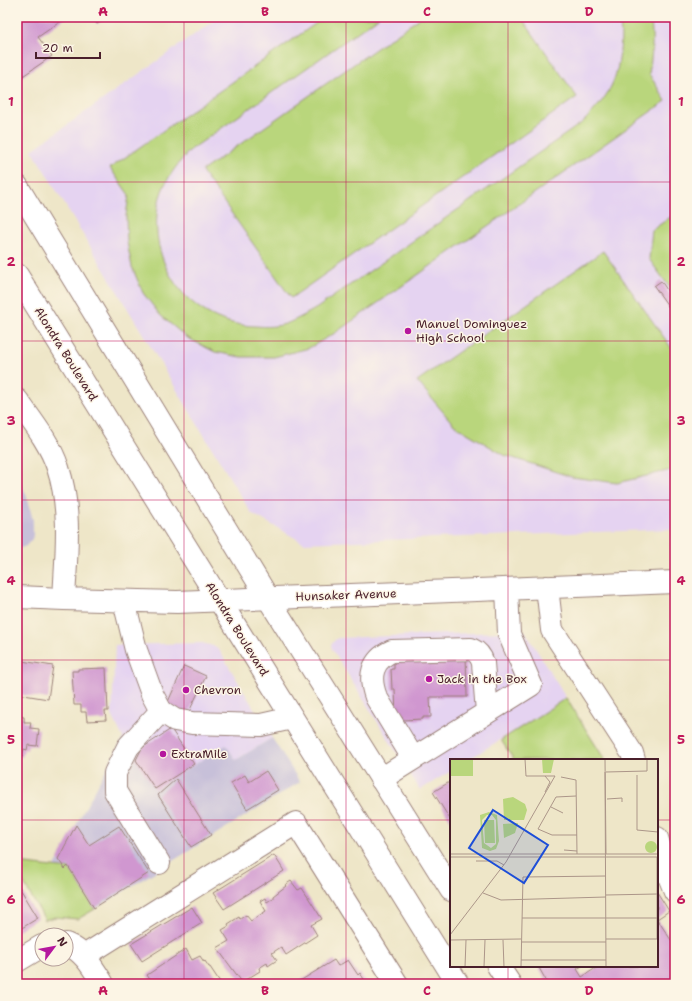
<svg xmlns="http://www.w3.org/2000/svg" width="692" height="1001" viewBox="0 0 692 1001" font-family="'Shantell Sans',sans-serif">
  <rect width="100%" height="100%" fill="#fcf5e5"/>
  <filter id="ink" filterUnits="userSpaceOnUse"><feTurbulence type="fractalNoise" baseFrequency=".025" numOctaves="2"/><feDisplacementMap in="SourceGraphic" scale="8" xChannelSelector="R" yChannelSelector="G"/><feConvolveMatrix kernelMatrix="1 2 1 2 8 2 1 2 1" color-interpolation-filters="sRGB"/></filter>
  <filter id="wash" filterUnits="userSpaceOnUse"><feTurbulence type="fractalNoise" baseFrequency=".012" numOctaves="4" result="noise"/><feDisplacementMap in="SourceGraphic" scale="16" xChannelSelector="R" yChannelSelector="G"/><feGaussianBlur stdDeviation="0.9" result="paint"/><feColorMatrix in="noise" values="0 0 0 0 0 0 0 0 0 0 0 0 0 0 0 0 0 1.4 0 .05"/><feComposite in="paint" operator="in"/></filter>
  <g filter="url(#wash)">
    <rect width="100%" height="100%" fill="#eee6c8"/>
    <!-- built -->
    <path fill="#e5d3f1" d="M219,17H675V529L304,543L251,513L32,150Z
      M525,631L566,698L468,760H451V771L420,790L332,649L331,645L335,640L338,638Z
      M202,643L213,646L219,650L272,738L236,760L226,745L155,789L123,738L112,715L115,645Z"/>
    <!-- industrial -->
    <path fill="#c7c0d9" d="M17,475L26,494L33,520V535L32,539L26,546L21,548H17Z
      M123,738L155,789L226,745L236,760L272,738L300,782L95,909L70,869L55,867L76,825Z"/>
    <!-- green -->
    <path fill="#b9d67c" stroke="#827a54" d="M325,17H379L189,151C175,167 161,185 158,206C148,267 192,325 255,326C266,327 277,327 288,323C298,319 308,313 317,308L583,122C606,99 617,84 620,51C621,40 622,27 618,17H650C654,36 652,55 649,74L666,101L335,333L309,348L274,357H241L215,352L186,337L160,315L143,293L132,267L127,242L126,216L129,195L110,168Z
      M421,17H521L577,97L291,298L202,171Z
      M675,214V295L649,259L652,230Z
      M603,251L675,353V469L617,483L572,477L504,455L454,425L417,381Z
      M566,698L605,760H514L501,740Z
      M17,863L70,869L95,909L78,919L55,917L45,920L17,872Z"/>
    <g id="blocks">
      <!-- building -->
      <path fill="#d097d0" d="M17,17H67L38,37L52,56L17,80Z
        M92,17H107L97,24Z
        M661,281L675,302V316L654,286Z
        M466,655L467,697H430L431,717H423V719L403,720V718H396L395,689H392L391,669H394V658Z
        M22,661L53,666L48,699L18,694Z
        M184,666L206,676L188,714L167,704Z
        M106,668L108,711H105L106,720L87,721L86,712H81V705H74L72,671H78V669Z
        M17,716L24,717V722H31L30,728L39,729L37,746L28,745L27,750L24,749L22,757L17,756Z
        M171,729L194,764L155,789L136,760L142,748Z
        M266,771L278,790L247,809L231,783L245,775L249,782Z
        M176,779L211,835L191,847L158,795Z
        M451,781V821L433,792Z
        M76,825L89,845L119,826L149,873L94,908L68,866L65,869L58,859Z
        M274,855L284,871L224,909L213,893Z
        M291,881L298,890L302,888L322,919L311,925L317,935L286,955L281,947L272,953L277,960L268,966L267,963L259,968L260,971L242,982L217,948L229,941L222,930L229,926L228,924L239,917L240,919L246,915L251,921L266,911L260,901L265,898L267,902L273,898V896L286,886L285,885Z
        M18,885L38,918L17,931V886Z
        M657,892L669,911L657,919L671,940L674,938L675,939V984H548L538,966H582L577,969L582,977L599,966H657Z
        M192,907L202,923L142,961L131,944Z
        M186,949L192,960L200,956L204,962L205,961L209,967H210L220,982L217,984H153L147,975Z
        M334,960L338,966L348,960L358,975L360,973L367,984H295Z"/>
    </g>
  </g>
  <g filter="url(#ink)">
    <use href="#blocks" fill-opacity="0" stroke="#9c827a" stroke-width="1"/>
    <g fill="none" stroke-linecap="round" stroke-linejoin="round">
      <!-- minor casing -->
      <g stroke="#9c827a" stroke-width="24">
        <path id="minor" d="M17,400C32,421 50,443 58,468C72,510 66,556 64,599
          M547,587L552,630L632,753L634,760
          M17,597L64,599L177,602L675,582
          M124,601L136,650L152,694L161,711L175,720L192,723L261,725L292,718
          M413,758L376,697C368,676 372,660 392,651L471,649C478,652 481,656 483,663L487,712
          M381,779L531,685L509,634L507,589
          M657,838L668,874L675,891
          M159,863L115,791V773L128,747L161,711
          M66,944C84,951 93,968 103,984
          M84,956L296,823L397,984
          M17,961L42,946"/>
      </g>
      <!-- major casing -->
      <g stroke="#9c827a" stroke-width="24">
        <path id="major" d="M17,186L268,598L451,890
          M17,275L458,984
          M498,966L510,984"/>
      </g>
      <!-- minor -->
      <use href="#minor" stroke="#fff" stroke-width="22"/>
      <!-- major -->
      <use href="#major" stroke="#fff" stroke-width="22"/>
    </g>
  </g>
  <!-- grid -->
  <path fill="none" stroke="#c2185b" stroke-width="1" stroke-opacity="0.55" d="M184,17V984M346,17V984M508,17V760M17,182H675M17,341H675M17,500H675M17,660H675M17,820H451M657,820H675M508,966V984"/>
  <!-- markers -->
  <g fill="#b5179e" stroke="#fcf5e5" stroke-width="1.5">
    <circle cx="408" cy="331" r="4"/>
    <circle cx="429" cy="679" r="4"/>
    <circle cx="186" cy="690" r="4"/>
    <circle cx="163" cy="754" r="4"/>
  </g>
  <g text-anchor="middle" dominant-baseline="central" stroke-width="3" stroke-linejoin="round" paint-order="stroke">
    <!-- poi labels -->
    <g font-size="12" fill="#4a1f2b" stroke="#fcf5e5" text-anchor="start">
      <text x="416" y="324">Manuel Dominguez<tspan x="416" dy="14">High School</tspan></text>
      <text x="437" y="679">Jack in the Box</text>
      <text x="194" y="690">Chevron</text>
      <text x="171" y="754">ExtraMile</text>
    </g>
    <!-- street labels -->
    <g font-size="12" fill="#4a1f2b" stroke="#fcf5e5">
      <text transform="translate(66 354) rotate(58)">Alondra Boulevard</text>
      <text transform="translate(346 595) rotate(-2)">Hunsaker Avenue</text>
      <text transform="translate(237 629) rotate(58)">Alondra Boulevard</text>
    </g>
  </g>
  <!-- overview -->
  <g transform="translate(450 759)">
    <rect width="208" height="208" fill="#eee6c8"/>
    <path d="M0,0H23V17H0ZM92,0H104L101,14H93ZM63,38L75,45L77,51L74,61H54L53,40ZM39,53L47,56L49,82L46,90L40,92L32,89L30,56ZM37,56H42L46,61V85L41,89L34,84L32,61ZM34,61H44L45,84H35ZM68,64L65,74L54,79L53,65ZM195 88a6 6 0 1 1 12 0a6 6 0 1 1-12 0Z" fill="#b9d67c" fill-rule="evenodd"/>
    <path fill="none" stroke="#ac9689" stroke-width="1" d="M75,0L76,17H105M155,0L156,95M155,13L156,208M156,13L197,12V0M187,16V71L208,73M208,16V89M111,18L126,21L127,95M95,33L100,23L95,17M126,37L106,38L88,70L102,76H127M157,40L172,39V43M101,48L113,54M114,91L127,92M0,95H208M0,98H208M26,102H47L54,106M33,134L51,141L156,138M156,136L207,135M72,159H207M0,176L56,103L105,17M156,180H208M207,180V98M0,181L71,180M53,181L54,208M71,183H156M71,201H156M15,208L16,181M34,208L35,181M71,208L73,118L156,117"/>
    <path fill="#1d4ed8" fill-opacity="0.15" stroke="#1d4ed8" stroke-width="2" d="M43,51L98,86L74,124L19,89Z"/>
    <rect width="208" height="208" fill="none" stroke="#4a1f2b" stroke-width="2"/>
  </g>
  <!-- margin -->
  <rect width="692" height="1001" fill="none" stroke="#fcf5e5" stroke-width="44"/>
  <!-- north arrow -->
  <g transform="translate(54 947) rotate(58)"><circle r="19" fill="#fcf5e5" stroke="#b59f9b"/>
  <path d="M0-3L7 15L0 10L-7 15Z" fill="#b5179e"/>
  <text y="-6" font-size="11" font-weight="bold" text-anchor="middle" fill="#4a1f2b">N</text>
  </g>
  <!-- scale -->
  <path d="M36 52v6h64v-6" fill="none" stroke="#4a1f2b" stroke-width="2"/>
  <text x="42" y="52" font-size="12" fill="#4a1f2b" stroke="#fcf5e5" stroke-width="3" paint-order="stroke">20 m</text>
  <rect x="22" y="22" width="648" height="957" fill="none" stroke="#c2185b" stroke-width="1.5"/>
  <g font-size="13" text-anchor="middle" font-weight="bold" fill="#c2185b">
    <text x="103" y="16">A</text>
    <text x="265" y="16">B</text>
    <text x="427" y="16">C</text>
    <text x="589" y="16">D</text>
    <text x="11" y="106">1</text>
    <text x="681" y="106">1</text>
    <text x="11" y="266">2</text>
    <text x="681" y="266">2</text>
    <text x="11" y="425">3</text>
    <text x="681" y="425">3</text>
    <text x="11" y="585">4</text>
    <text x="681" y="585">4</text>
    <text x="11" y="744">5</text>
    <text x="681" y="744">5</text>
    <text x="11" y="904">6</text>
    <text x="681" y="904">6</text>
    <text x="103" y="995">A</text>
    <text x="265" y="995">B</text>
    <text x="427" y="995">C</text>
    <text x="589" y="995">D</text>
  </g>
</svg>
